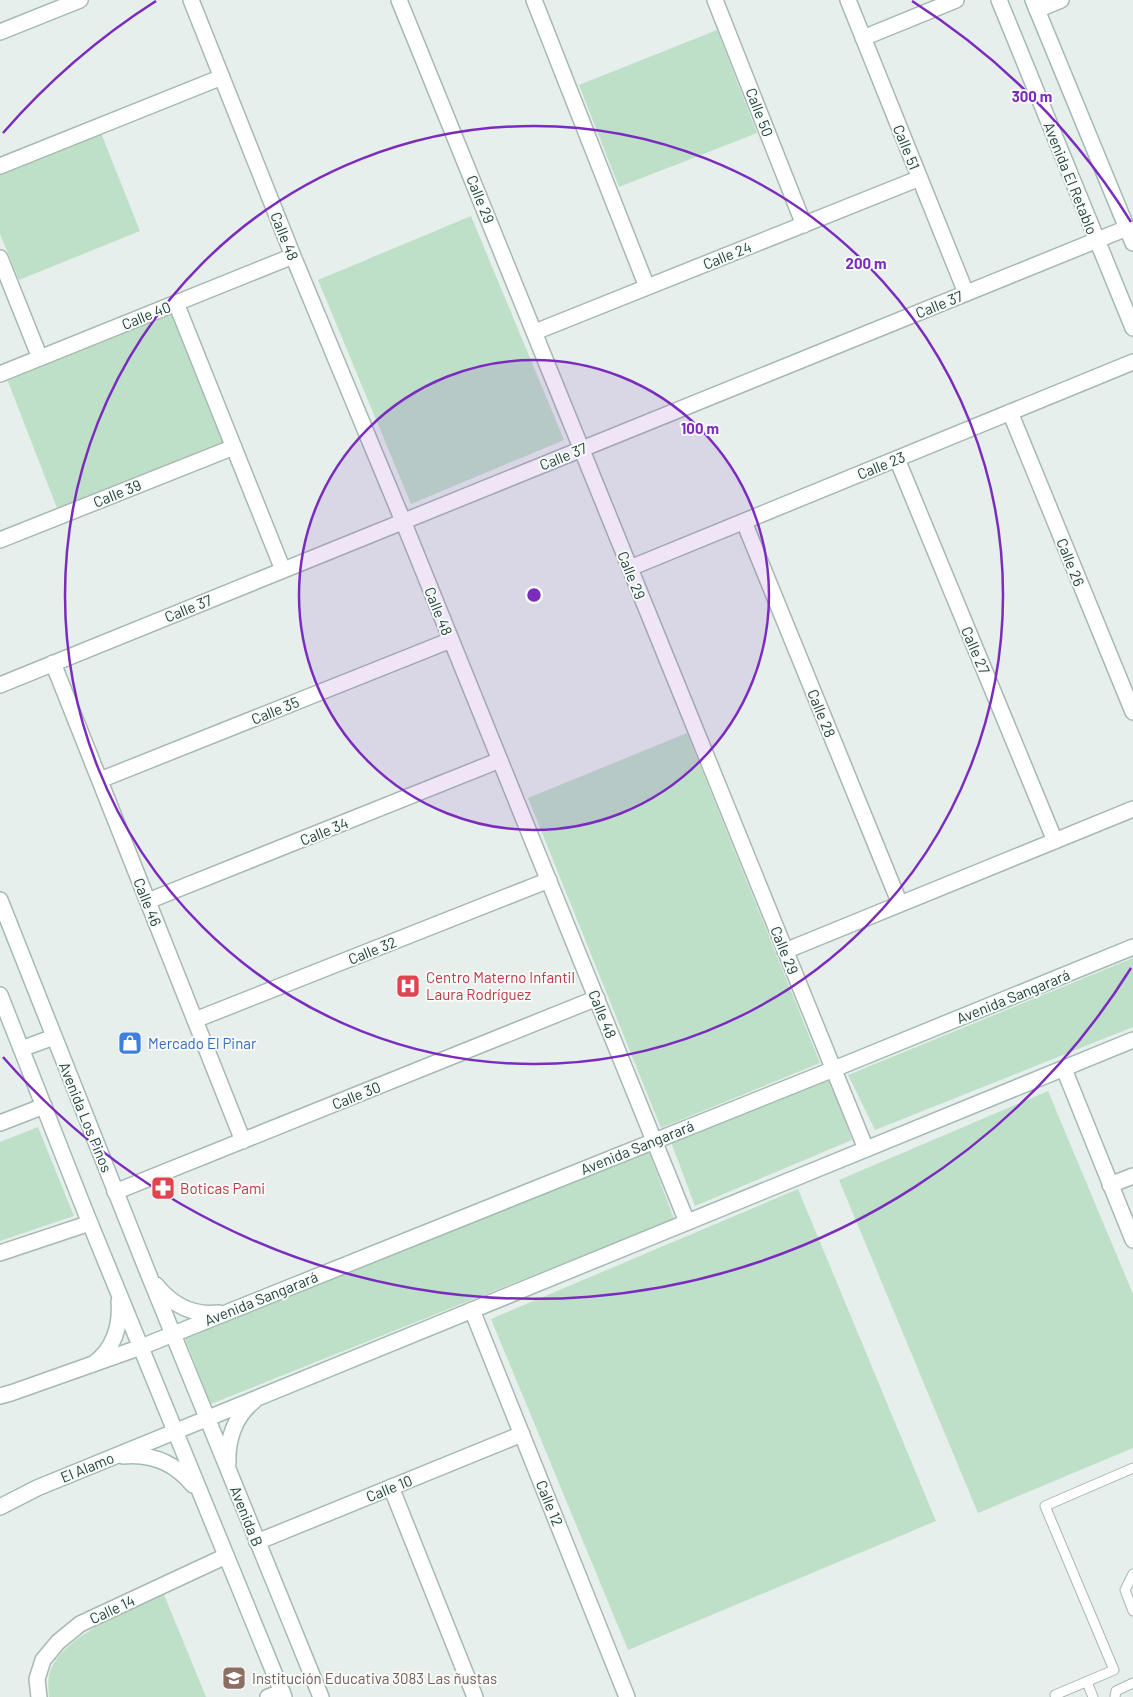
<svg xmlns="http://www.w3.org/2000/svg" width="1133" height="1697" viewBox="0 0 1133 1697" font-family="Barlow,sans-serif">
  <rect width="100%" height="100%" fill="#e6efeb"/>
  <!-- green -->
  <path fill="#bfe0c8" d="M717,30L757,133L619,187L579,85Z
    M101,133L140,231L19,280L0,234V174Z
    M471,216L564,440L411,504L318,280Z
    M174,313L225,442L57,508L7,379Z
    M687,733L820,1063L661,1128L528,798Z
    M1133,958V1027L875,1130L848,1075Z
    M829,1078L852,1140L695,1206L671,1142Z
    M1048,1091L1133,1294V1448L978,1513L839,1180Z
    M38,1127L74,1216L0,1241V1142Z
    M648,1149L674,1219L211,1404L185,1338Z
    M798,1189L936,1521L628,1650L491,1319Z
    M163,1592L206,1697H49C48,1685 47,1674 54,1663C73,1632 131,1609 163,1592Z"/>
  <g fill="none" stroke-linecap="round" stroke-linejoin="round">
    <!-- lane casing -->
    <g stroke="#a8b8b2" stroke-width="11">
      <path id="lane" d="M1133,1574L1125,1590L1133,1611
        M1087,1682L1093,1697
        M1056,1697L1055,1695L1114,1670L1045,1506L1133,1468
        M1115,1697L1116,1691L1133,1683"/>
    </g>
    <!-- street casing -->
    <g stroke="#a8b8b2" stroke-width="18">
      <path id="street" d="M191,0L293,256L403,521L687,1222
        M399,0L866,1149
        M534,0L647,287
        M715,0L804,225
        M848,0L966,293
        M1037,10L1061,0
        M863,38L956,0
        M0,166L222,77
        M0,258L40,358
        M176,303L283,570
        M535,332L920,178
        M0,374L293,256
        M1010,412L1133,712
        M897,459L1055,841
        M744,522L900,904
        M0,540L234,447
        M630,568L1133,362
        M53,663L243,1141
        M0,685L1127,228
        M100,780L451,640
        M148,901L500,760
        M785,951L1133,809
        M195,1020L549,880
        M1064,1069L1133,1240
        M0,1123L44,1106
        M1110,1185L1133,1176
        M115,1192L597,998
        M0,1253L90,1223
        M472,1310L627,1697
        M0,1396L11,1393L141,1347
        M391,1487L475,1697
        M257,1542L522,1434
        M39,1697L37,1679L43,1660L58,1642L80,1624L226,1556
        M268,1697L282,1692"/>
    </g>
    <!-- secondary casing -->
    <g stroke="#a4bbb3" stroke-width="18">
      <path id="secondary" d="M999,0L1133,328
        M1033,0L1133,243
        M0,32L80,0
        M0,900L148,1273L321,1697
        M0,995L85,1211L284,1697
        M21,1049L54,1037
        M156,1285C172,1305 194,1316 219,1313
        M141,1347L834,1069L1133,947
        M93,1364C114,1350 121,1325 119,1301
        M123,1456C152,1453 175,1463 193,1485
        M228,1463C227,1439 235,1416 254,1401
        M0,1507L37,1488L1133,1040"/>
    </g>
    <!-- lane -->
    <use href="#lane" stroke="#fff" stroke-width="9"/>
    <!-- street -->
    <use href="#street" stroke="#fff" stroke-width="15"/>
    <!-- secondary -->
    <use href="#secondary" stroke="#fff" stroke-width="15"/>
  </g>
  <!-- distance rings -->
  <circle cx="534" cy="595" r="235" fill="#7b2cbf" fill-opacity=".12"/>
  <g fill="none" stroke="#7b2cbf" stroke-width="2.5">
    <circle cx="534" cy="595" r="235"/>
    <circle cx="534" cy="595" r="469"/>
    <path d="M1131 968A704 704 0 0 1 3 1057M3 133A704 704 0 0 1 156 1M912 1A704 704 0 0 1 1131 222"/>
  </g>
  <!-- icons -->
  <defs>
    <g id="hospital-square" transform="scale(1.25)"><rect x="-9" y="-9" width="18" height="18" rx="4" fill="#e0444e" stroke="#f7fbf9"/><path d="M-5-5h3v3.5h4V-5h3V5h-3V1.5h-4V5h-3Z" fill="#fff"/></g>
    <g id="shop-square" transform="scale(1.25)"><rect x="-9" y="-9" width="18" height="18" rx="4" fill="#3f7fe0" stroke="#f7fbf9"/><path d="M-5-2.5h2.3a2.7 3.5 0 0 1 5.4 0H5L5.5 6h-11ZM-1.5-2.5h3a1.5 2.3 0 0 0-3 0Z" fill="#fff"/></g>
    <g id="pharmacy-square" transform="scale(1.25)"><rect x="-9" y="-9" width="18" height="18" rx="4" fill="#e0444e" stroke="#f7fbf9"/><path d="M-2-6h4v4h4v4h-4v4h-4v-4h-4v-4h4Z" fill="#fff"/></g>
    <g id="school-square" transform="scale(1.25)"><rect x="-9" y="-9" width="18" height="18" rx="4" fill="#8d6e63" stroke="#f7fbf9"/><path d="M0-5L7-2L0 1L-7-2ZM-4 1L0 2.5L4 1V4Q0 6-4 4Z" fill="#fff"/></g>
  </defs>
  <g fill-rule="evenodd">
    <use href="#hospital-square" x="408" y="986"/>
    <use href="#shop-square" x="130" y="1043"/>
    <use href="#pharmacy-square" x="163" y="1188"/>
    <use href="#school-square" x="234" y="1678"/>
  </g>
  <g text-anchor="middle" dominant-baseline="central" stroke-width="4" stroke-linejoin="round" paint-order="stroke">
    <!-- street labels -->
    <g font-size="15" fill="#24423a" stroke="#f7fbf9">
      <text transform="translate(760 112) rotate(69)">Calle 50</text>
      <text transform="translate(907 147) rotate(68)">Calle 51</text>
      <text transform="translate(1071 178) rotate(68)">Avenida El Retablo</text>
      <text transform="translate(481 199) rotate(68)">Calle 29</text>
      <text transform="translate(285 236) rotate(68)">Calle 48</text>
      <text transform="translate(727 255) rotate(-22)">Calle 24</text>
      <text transform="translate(939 304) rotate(-22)">Calle 37</text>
      <text transform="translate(146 315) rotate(-22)">Calle 40</text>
      <text transform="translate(563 456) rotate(-22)">Calle 37</text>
      <text transform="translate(881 465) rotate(-22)">Calle 23</text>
      <text transform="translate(117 493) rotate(-22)">Calle 39</text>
      <text transform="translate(1071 562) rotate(68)">Calle 26</text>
      <text transform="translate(632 575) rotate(68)">Calle 29</text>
      <text transform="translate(188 608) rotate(-22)">Calle 37</text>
      <text transform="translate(439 611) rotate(68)">Calle 48</text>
      <text transform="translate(976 650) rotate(67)">Calle 27</text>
      <text transform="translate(275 710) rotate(-22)">Calle 35</text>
      <text transform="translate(822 713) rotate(68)">Calle 28</text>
      <text transform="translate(324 831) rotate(-22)">Calle 34</text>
      <text transform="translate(148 902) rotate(68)">Calle 46</text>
      <text transform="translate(372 950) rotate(-22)">Calle 32</text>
      <text transform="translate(785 950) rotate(68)">Calle 29</text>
      <text transform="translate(1013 996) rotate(-22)">Avenida Sangarará</text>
      <text transform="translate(603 1014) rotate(68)">Calle 48</text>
      <text transform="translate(356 1095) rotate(-22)">Calle 30</text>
      <text transform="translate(86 1117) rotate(68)">Avenida Los Pinos</text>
      <text transform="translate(637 1147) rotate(-22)">Avenida Sangarará</text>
      <text transform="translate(261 1298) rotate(-22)">Avenida Sangarará</text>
      <text transform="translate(87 1467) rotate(-22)">El Alamo</text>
      <text transform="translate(389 1488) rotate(-22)">Calle 10</text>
      <text transform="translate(550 1503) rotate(68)">Calle 12</text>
      <text transform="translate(247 1516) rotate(68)">Avenida B</text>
      <text transform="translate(112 1609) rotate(-25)">Calle 14</text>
    </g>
    <!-- health labels -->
    <g font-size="15" fill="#be3a42" stroke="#f7fbf9" text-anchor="start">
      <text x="426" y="977">Centro Materno Infantil<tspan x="426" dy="17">Laura Rodríguez</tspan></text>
      <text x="180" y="1188">Boticas Pami</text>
    </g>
    <!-- shop labels -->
    <g font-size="15" fill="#366cbe" stroke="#f7fbf9" text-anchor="start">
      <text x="148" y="1043">Mercado El Pinar</text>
    </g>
    <!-- education labels -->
    <g font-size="15" fill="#785e54" stroke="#f7fbf9" text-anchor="start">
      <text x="252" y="1678">Institución Educativa 3083 Las ñustas</text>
    </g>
  </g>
  <circle cx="534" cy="595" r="8" fill="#7b2cbf" stroke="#f7fbf9" stroke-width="2.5"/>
  <g font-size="15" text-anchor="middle" font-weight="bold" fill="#7b2cbf" stroke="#f7fbf9" stroke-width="4" stroke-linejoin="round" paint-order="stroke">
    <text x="1032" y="102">300 m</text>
    <text x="866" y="269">200 m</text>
    <text x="700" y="434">100 m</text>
  </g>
</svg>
